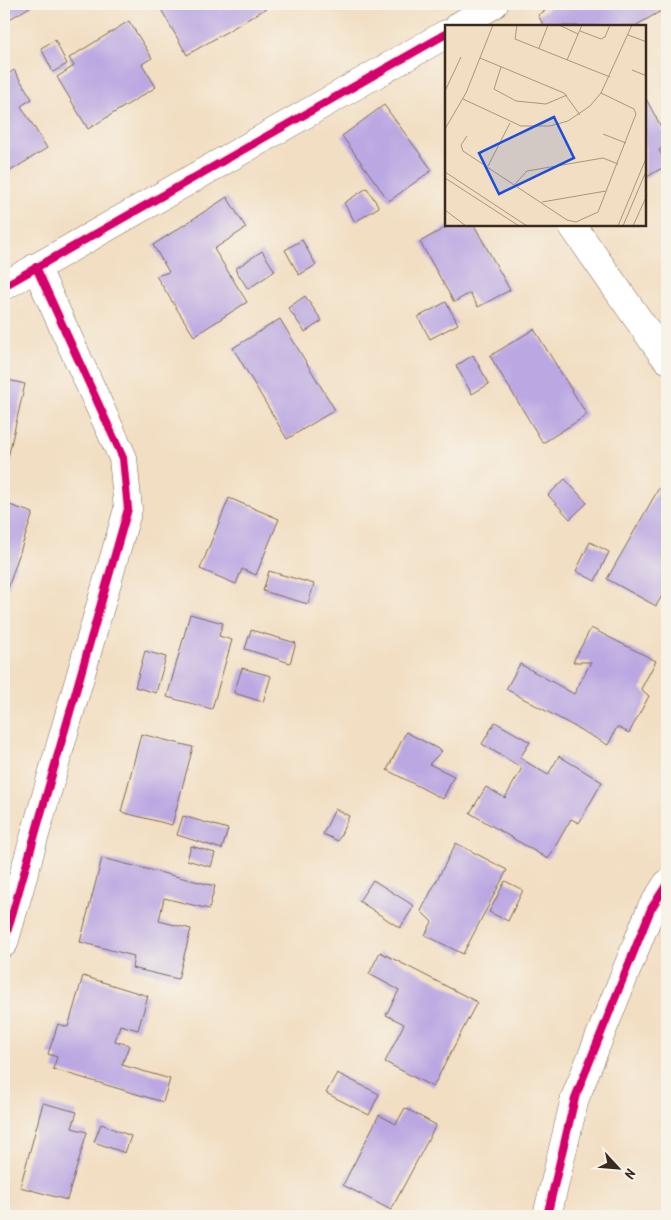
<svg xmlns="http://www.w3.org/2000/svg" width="671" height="1220" viewBox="0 0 671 1220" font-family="Kalam,sans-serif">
  <rect width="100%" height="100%" fill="#f7f3e8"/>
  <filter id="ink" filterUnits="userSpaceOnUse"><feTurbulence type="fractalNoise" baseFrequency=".02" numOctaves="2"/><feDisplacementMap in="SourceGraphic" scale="10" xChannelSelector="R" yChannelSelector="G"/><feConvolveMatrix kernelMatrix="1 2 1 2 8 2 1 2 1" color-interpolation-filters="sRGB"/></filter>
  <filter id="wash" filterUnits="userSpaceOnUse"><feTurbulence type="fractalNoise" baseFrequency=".0096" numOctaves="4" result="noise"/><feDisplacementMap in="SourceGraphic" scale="20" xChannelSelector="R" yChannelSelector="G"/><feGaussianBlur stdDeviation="1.12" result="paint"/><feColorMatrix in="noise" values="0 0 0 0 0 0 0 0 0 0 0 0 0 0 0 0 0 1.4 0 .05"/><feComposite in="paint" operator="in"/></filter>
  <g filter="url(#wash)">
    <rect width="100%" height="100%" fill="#f2dec2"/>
    <g id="blocks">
      <!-- building -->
      <path fill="#bba8e2" d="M4,4H35L8,20L4,12Z
        M158,4H265L267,8L187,55Z
        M556,4H656L661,11L635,26H544L538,15Z
        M129,21L152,58L142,64L156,87L88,129L57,77L74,66L69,58Z
        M55,40L67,64L53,72L41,48Z
        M14,70L32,99L21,106L47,148L4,175V77Z
        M645,97L667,138V145L659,150L667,165L645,178Z
        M384,105L432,170L389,201L342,136Z
        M367,188L379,207L355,222L344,203Z
        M227,197L246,228L214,249L247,302L194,336L156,276L169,272L153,245Z
        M450,225H474L510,290L478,307L470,293L454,302L420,242Z
        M302,240L316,265L299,275L285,250Z
        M262,251L275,271L248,289L235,269Z
        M305,296L322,321L305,332L288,308Z
        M446,302L458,324L430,339L418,317Z
        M280,319L335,410L287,439L233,348Z
        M534,329L587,415L543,443L490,356Z
        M473,355L489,384L472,394L456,366Z
        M4,379L25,384L7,462L4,461Z
        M565,479L587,503L570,519L548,495Z
        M659,488L667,493V587L656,606L607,579Z
        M229,498L279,519L256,575L242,569L236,584L200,569Z
        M4,503L33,513L8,588L4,587Z
        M590,542L609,552L595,581L576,571Z
        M269,571L314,584L308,604L263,591Z
        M190,614L223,623L219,636L232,640L212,709L167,697Z
        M591,628L656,661L641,689L649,696L629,733L617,727L608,745L506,689L520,664L574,694L591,662H573Z
        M251,630L296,643L290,663L245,649Z
        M145,651L166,657L156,693L135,687Z
        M242,668L271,676L263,702L234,693Z
        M495,722L530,742L520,758L548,775L559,756L602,782L579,823L571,819L548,859L470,813L486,787L505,798L522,768L482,744Z
        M406,732L442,751L429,764L454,776L443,799L387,770Z
        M141,734L193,747L172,825L121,812Z
        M335,809L349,816L338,841L323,834Z
        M183,816L228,829L222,849L177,835Z
        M456,843L507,870L463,954L425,935L432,922L421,911Z
        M191,846L215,853L211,867L187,860Z
        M102,858L215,886L209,909L164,898L159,921L191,929L178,979L132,968L134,956L80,942Z
        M373,880L414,906L400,928L359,901Z
        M505,881L523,890L508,921L489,912Z
        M380,952L477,1002L433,1087L385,1062L404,1024L386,1015L399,990L369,974Z
        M83,976L148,996L138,1030L120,1025L115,1041L129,1045L122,1065L170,1079L163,1102L53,1069L57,1057L48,1054L58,1024L68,1027Z
        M337,1073L379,1094L369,1115L326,1093Z
        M43,1103L77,1112L72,1128L87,1132L67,1200L20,1187Z
        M405,1108L436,1125L391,1210L343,1185L379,1115L396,1124Z
        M101,1124L131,1136L125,1153L94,1142Z"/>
    </g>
  </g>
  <g filter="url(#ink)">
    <use href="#blocks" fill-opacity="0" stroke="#7b6957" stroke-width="1"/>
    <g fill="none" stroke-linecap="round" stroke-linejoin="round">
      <!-- street casing -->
      <g stroke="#7b6957" stroke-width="29">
        <path id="street" d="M459,26L494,4
          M572,225L661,352L667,359
          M4,286L446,34
          M4,943L128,509L123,458L36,267
          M547,1216L575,1098L651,909L667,884"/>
      </g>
      <!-- street -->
      <use href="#street" stroke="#fff" stroke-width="28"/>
      <!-- cycleway casing -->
      <g stroke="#f7f3e8" stroke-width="11">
        <path id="cycleway" d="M4,286L446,34
          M4,943L128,509L123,458L36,267
          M547,1216L575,1098L651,909L667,884"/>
      </g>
      <!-- cycleway -->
      <use href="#cycleway" stroke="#d6006c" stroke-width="8"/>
    </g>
  </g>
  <!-- overview -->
  <g transform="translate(445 25)">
    <rect width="201" height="201" fill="#f2dec2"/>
    <path fill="none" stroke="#a99680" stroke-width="1" d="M72,0L70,14L165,52M114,0L133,9M135,6L156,14L160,12L165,0M183,10L202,17M94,23L103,0M35,33L119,68L135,90M122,35L137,0M56,42L49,64L71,76L101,79L122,70M187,45L202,51M0,66L16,32M18,74L76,101H105L123,96L145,81L156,68L187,0M0,104L21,68L48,0M158,109L181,118M22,111L16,120L18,126L122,195L131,197L153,187L191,89L189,84L156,68M43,141L65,98M0,147L82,201M0,153L74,201M70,159L82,146L158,133L173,139M97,177L161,166M0,185L21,201M173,201L202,131M178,201L202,144M188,201L202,170"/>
    <path fill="#1d4ed8" fill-opacity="0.15" stroke="#1d4ed8" stroke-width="2.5" d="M109,92L129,133L54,169L34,128Z"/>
    <rect width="201" height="201" fill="none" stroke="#3b2a1e" stroke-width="2.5"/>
  </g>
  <!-- margin -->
  <rect width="671" height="1220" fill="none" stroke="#f7f3e8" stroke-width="20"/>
  <!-- north arrow -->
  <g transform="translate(618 1168) rotate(116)" stroke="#f7f3e8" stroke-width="4" paint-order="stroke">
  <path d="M0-4L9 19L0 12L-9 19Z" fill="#3b2a1e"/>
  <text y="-8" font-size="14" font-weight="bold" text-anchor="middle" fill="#3b2a1e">N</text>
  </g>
</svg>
